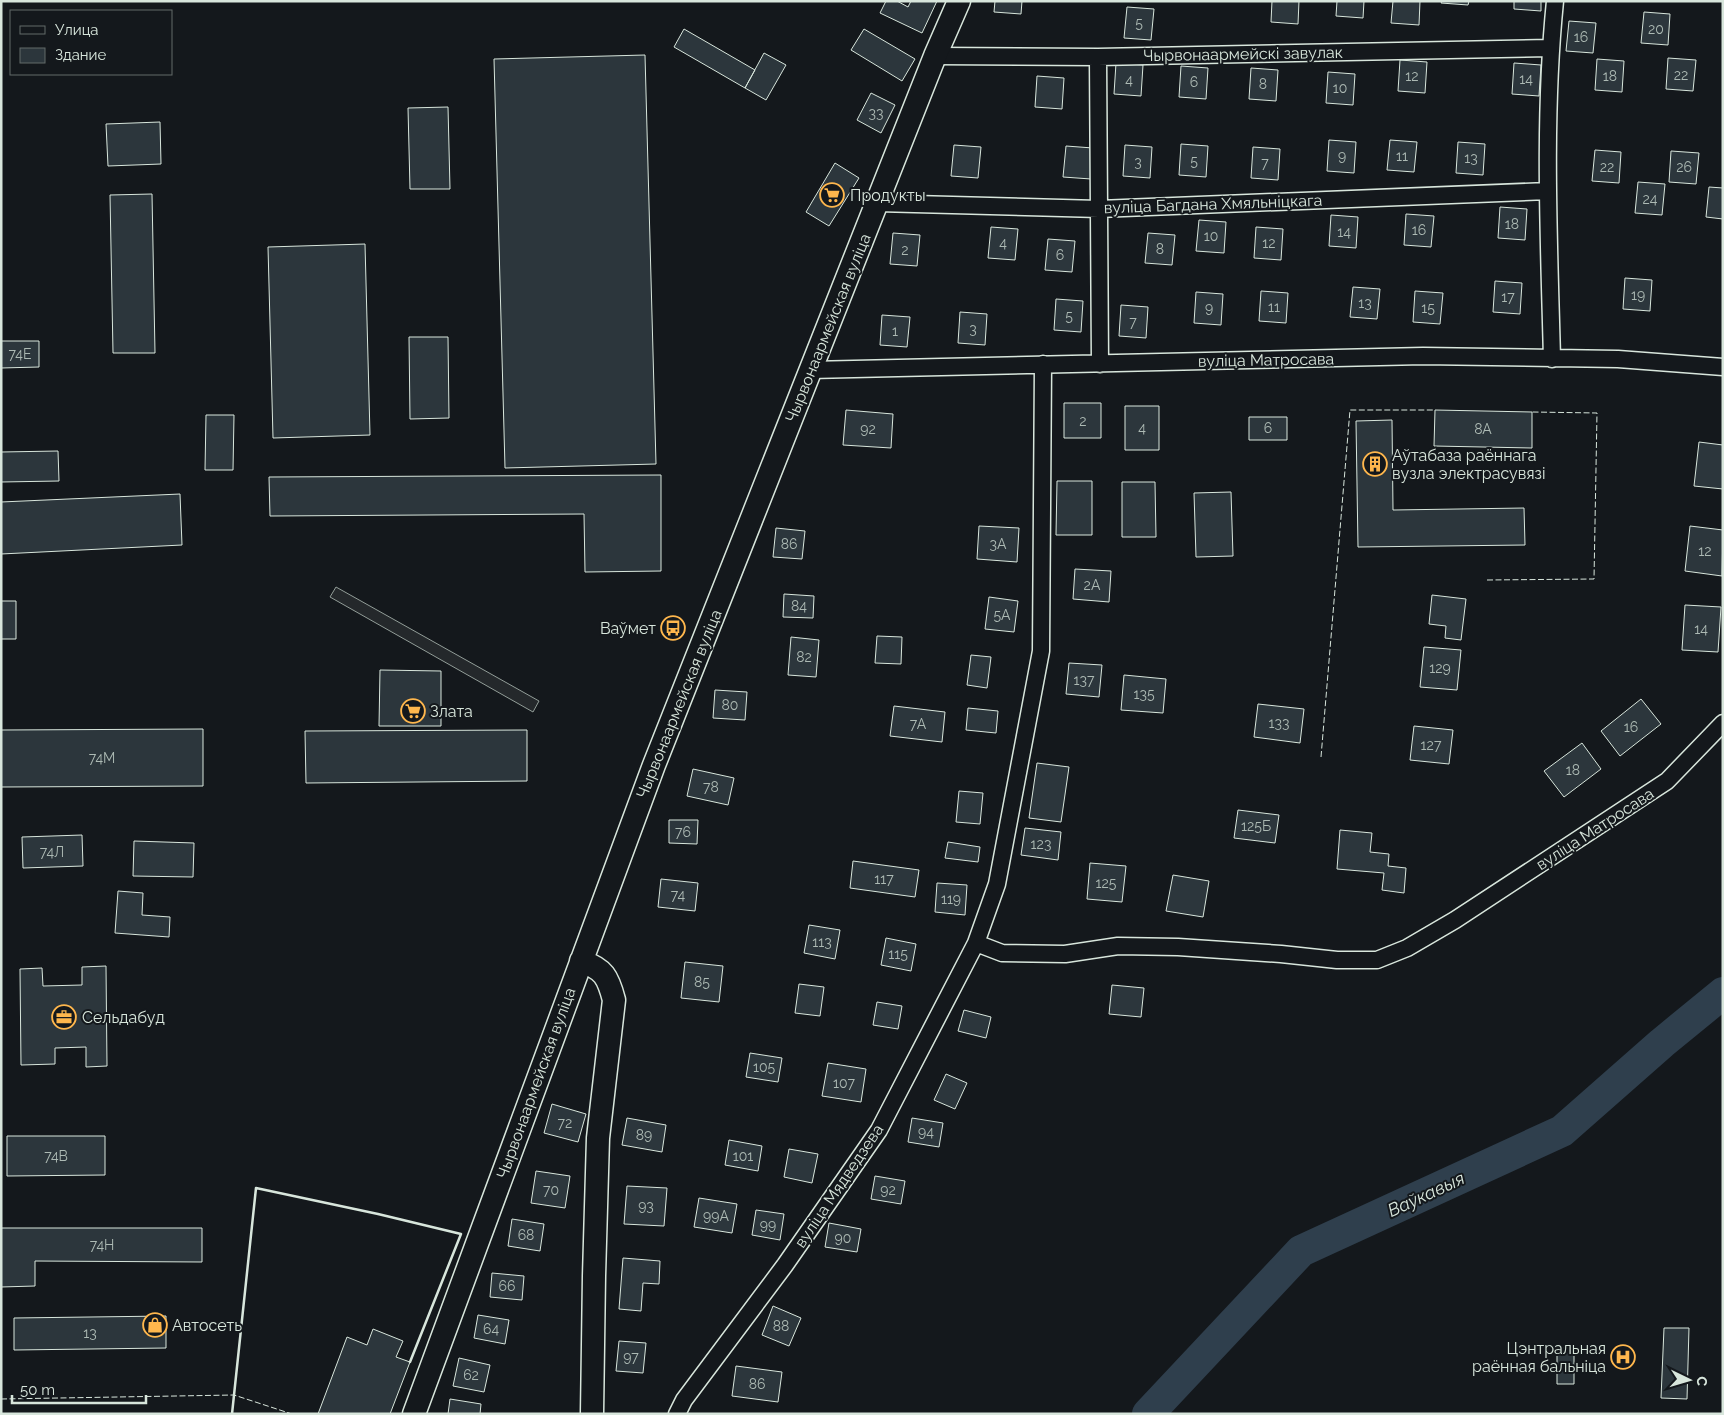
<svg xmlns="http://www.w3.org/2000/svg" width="1724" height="1415" viewBox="0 0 1724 1415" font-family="Raleway,sans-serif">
  <rect width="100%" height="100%" fill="#14181c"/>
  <!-- parking -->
  <path fill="#24282b" stroke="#939e99" d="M336,587L539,701L533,712L330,597Z"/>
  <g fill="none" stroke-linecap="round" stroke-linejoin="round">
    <!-- river -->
    <path stroke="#2f3f4d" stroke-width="32" d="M1148,1414L1301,1251L1562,1131L1662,1043L1723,993"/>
  </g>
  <!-- building -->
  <path fill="#2c363c" stroke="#d8e6dc" d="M886,1H897L908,7L911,1H937L922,33L880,13Z
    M995,1H1022L1021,14L994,12Z
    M1272,1H1299L1298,24L1271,22Z
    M1337,1H1364L1363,18L1336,16Z
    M1393,1H1420L1419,25L1391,23Z
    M1442,1H1469L1468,5L1441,3Z
    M1514,1H1541V11L1514,9Z
    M1127,7L1154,9L1151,40L1124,38Z
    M1644,12L1670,14L1668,45L1641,43Z
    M1569,21L1596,23L1593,53L1566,51Z
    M684,29L755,70L745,88L674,47Z
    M864,29L915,59L902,81L851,50Z
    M764,53L786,65L766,100L745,88Z
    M645,55L656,464L505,468L494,59Z
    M1668,58L1696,60L1693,91L1666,89Z
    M1597,59L1624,61L1622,92L1595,90Z
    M1400,60L1427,62L1425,93L1398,91Z
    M1116,63L1143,65L1141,96L1114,94Z
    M1514,63L1541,65L1539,96L1512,94Z
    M1181,66L1208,68L1206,99L1179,97Z
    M1251,68L1278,70L1276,101L1249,99Z
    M1328,72L1355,74L1353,105L1326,103Z
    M1037,76L1064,78L1062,109L1035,107Z
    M871,93L895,105L881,133L857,120Z
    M448,107L450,189H410L408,108Z
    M160,122L161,164L108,166L106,124Z
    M1329,140L1356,142L1354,173L1327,171Z
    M1390,140L1417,142L1414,172L1387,170Z
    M1458,142L1485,144L1483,175L1456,173Z
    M1181,144L1208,146L1206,177L1179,175Z
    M954,145L981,147L978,178L951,176Z
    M1125,145L1152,147L1150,178L1123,176Z
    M1066,146L1093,148L1091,179L1063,177Z
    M1253,147L1280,149L1278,180L1251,178Z
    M1595,150L1621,152L1619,183L1592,181Z
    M1671,151L1699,153L1696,184L1669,182Z
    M835,163L859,178L829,226L806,212Z
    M1638,182L1665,184L1662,215L1635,213Z
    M1709,187L1723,188V219L1706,217Z
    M152,194L155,353H113L110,195Z
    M1500,207L1527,209L1525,240L1498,238Z
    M1406,214L1434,216L1431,247L1404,245Z
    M1331,215L1358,217L1356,248L1329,246Z
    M1199,220L1226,222L1224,253L1196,251Z
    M991,227L1018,229L1015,260L988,258Z
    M1256,227L1283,229L1281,260L1254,258Z
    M893,233L920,235L917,266L890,264Z
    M1148,233L1175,235L1172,265L1145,263Z
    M1048,239L1075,241L1072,272L1045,270Z
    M365,244L370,435L273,438L268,247Z
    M1625,278L1652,280L1650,311L1623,309Z
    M1495,281L1522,283L1520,314L1493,312Z
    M1353,287L1380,289L1377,319L1350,317Z
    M1261,291L1288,293L1286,323L1259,321Z
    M1415,291L1443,293L1440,324L1413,322Z
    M1196,292L1223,294L1221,325L1194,323Z
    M1056,299L1083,301L1081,332L1054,330Z
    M1121,305L1148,307L1146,338L1119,336Z
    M960,312L987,314L985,345L958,343Z
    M882,315L910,317L907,347L880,345Z
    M409,337H448L449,418L410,419Z
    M1,341H39V367L1,368Z
    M1064,403H1101V438H1064Z
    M1125,406H1159V450H1125Z
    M846,410L893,414L891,448L843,445Z
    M1435,410L1532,412V448L1434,446Z
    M206,415H234L233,470H205Z
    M1249,417H1287V440H1249Z
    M1392,420L1393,510L1524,508L1525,545L1358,547L1356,421Z
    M1699,442L1723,445V489L1694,486Z
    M58,451L59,481L1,482V452Z
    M661,475V571L585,572L584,514L270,516L269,477Z
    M1057,481H1092V535H1056Z
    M1122,482H1155L1156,537H1122Z
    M1231,492L1233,556L1196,557L1194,493Z
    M180,494L182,545L1,554V502Z
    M979,526L1019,528L1017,562L977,559Z
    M1690,526L1723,530L1722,576L1685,571Z
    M776,528L805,531L802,559L773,557Z
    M1075,569L1111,571L1109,602L1073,599Z
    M784,594L814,596L813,618L783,617Z
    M1432,595L1466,599L1461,640L1445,638L1446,626L1429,624Z
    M989,597L1018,601L1014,632L985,629Z
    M1,601H16V639H1Z
    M1685,605L1721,607L1718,652L1682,650Z
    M877,636L902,637L901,664L875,663Z
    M791,637L819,640L816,677L788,675Z
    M1424,647L1461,650L1457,690L1420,687Z
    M971,655L991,657L987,688L967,685Z
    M1069,663L1102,665L1099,697L1066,694Z
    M380,670L441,671V726H379Z
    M1124,675L1166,679L1163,713L1121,710Z
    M715,690L747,692L745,720L713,718Z
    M1641,699L1661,724L1620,756L1601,731Z
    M1258,704L1304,709L1300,743L1254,737Z
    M894,706L945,712L942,742L890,736Z
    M968,708L998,711L996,733L966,730Z
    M1414,726L1453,730L1449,764L1410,760Z
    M203,729V786L1,787V730Z
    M527,730V781L306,783L305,731Z
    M1582,743L1601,769L1564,797L1544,771Z
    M1037,763L1069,767L1061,822L1029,818Z
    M693,769L734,778L728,805L687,796Z
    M959,791L983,793L980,824L956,822Z
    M1238,810L1279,815L1275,843L1234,838Z
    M669,820H698L697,844L669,843Z
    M1025,828L1061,832L1058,860L1021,855Z
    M1340,830L1372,833L1370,852L1389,854L1388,866L1406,868L1404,893L1382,890L1384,873L1337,869Z
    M82,835L83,866L23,868L22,837Z
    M134,841L194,843L193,877L133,876Z
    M948,842L980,847L978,862L945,858Z
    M853,861L919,870L915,897L850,888Z
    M1090,863L1126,866L1122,902L1087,899Z
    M1173,875L1209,881L1203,917L1166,911Z
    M661,879L698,883L695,911L658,907Z
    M937,883L967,885L965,915L935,912Z
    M118,891L143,893L142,915L170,917L169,937L115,933Z
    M809,925L840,930L835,959L804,953Z
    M886,938L916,944L911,971L881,965Z
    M685,962L723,966L719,1002L681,998Z
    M106,966L107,1066L86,1067V1047L55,1048V1064L21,1065L20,969L42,968L43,986L82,985V967Z
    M799,984L824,987L820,1016L795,1013Z
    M1112,985L1144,988L1141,1017L1109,1014Z
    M877,1002L902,1006L898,1029L873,1025Z
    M964,1010L991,1017L986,1038L958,1031Z
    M750,1053L782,1058L778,1082L746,1077Z
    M828,1063L866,1069L861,1102L822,1096Z
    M946,1074L967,1083L955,1109L934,1100Z
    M552,1104L586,1114L578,1142L544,1133Z
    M627,1118L666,1125L662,1152L622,1145Z
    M912,1118L943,1123L939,1147L908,1142Z
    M7,1136H105V1175L7,1176Z
    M729,1140L762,1146L758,1171L725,1165Z
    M789,1149L818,1154L812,1183L784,1177Z
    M536,1171L570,1176L565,1208L531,1203Z
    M875,1176L905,1181L901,1204L871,1199Z
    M627,1186L667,1188L664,1226L624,1224Z
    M699,1198L737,1204L732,1233L694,1227Z
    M756,1210L784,1214L780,1240L752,1235Z
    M512,1219L544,1224L540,1251L508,1246Z
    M829,1223L861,1229L857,1252L825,1247Z
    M1,1228H202V1262L35,1261V1286L1,1287Z
    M623,1258L660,1261L659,1284L643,1283L641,1311L619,1309Z
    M492,1273L524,1276L522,1300L490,1297Z
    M773,1306L801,1318L789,1346L762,1335Z
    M478,1315L509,1320L505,1344L474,1338Z
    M166,1316V1348L14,1350V1318Z
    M1664,1328H1689L1687,1399L1661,1398Z
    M373,1329L403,1341L396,1357L410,1362L390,1414H318L347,1337L367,1345Z
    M619,1341L646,1343L643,1373L616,1371Z
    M1557,1348H1574V1384H1557Z
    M459,1358L490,1365L484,1392L453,1386Z
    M736,1366L782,1372L778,1402L732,1396Z
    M450,1399L481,1404L480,1414H448Z"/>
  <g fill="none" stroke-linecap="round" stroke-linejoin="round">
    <!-- street casing -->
    <g stroke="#d8e6dc" stroke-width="19">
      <path id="street" d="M935,56L1098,57L1550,48
        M1098,57L1100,364
        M877,203L1099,209L1548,191
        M1552,359C1549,240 1543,120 1555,1
        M810,370L1423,356L1618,359L1723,367
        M976,943L1002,953L1065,954L1118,946L1178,947L1281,954L1337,960H1377L1407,948L1455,920L1667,781L1723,723
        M677,1414L684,1400L785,1265L879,1130L976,943L997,884L1041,651L1043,364"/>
    </g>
    <!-- secondary casing -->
    <g stroke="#d8e6dc" stroke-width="25">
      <path id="secondary" d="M581,961C604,969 608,977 614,1000L598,1138L594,1276L592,1414
        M414,1414L654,765L935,56L959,1"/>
    </g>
    <!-- street -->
    <use href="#street" stroke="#14181c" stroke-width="16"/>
    <!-- secondary -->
    <use href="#secondary" stroke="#14181c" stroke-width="22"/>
    <!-- fence -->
    <path stroke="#d8e6dc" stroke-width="1" stroke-dasharray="6 2.5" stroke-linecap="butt" d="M1487,580L1594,579L1597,413L1532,412
      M1321,757L1350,410H1435
      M1,1399L234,1395L292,1414"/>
    <!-- wall -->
    <path stroke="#d8e6dc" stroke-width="2.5" d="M232,1414L256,1188L378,1214L461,1234L410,1362"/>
  </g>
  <!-- icons -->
  <defs>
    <g id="supermarket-ring" transform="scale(1.25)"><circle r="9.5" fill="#14181c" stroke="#ffb74d" stroke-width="1.5"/><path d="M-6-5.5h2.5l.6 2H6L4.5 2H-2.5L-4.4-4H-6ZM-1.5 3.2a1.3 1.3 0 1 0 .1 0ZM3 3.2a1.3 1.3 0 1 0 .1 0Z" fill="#ffb74d"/></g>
    <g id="building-ring" transform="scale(1.25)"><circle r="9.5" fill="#14181c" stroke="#ffb74d" stroke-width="1.5"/><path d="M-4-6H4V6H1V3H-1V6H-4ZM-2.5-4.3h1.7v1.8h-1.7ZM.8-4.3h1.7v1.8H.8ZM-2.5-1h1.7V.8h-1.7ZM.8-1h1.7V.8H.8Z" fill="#ffb74d"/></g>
    <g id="bus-ring" transform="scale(1.25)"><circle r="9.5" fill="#14181c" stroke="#ffb74d" stroke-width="1.5"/><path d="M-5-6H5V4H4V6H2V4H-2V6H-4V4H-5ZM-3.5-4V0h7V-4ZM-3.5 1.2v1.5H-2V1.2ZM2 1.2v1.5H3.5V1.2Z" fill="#ffb74d"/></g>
    <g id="office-ring" transform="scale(1.25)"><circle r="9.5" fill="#14181c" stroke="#ffb74d" stroke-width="1.5"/><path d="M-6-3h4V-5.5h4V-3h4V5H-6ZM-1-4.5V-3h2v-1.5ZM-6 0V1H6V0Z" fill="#ffb74d"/></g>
    <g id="shop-ring" transform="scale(1.25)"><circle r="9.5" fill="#14181c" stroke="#ffb74d" stroke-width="1.5"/><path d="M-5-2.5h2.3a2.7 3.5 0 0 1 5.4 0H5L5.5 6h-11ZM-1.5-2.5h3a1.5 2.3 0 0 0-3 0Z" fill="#ffb74d"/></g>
    <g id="hospital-ring" transform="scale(1.25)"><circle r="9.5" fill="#14181c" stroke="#ffb74d" stroke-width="1.5"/><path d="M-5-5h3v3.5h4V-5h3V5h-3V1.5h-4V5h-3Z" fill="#ffb74d"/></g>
  </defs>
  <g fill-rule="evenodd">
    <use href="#supermarket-ring" x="832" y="195"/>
    <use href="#building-ring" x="1375" y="464"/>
    <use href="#bus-ring" x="673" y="628"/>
    <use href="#supermarket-ring" x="413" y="711"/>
    <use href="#office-ring" x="64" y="1017"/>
    <use href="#shop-ring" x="155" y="1325"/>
    <use href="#hospital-ring" x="1623" y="1357"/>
  </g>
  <g text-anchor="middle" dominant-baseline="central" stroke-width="4" stroke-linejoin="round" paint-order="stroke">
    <!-- number labels -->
    <g font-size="14" fill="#adbab4">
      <text x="1139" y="23">5</text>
      <text x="1656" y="29">20</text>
      <text x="1581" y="37">16</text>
      <text x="1681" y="75">22</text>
      <text x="1412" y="76">12</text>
      <text x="1610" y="76">18</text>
      <text x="1526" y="79">14</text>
      <text x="1129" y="80">4</text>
      <text x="1194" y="82">6</text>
      <text x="1263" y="84">8</text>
      <text x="1340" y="88">10</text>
      <text x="876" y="113">33</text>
      <text x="1342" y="156">9</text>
      <text x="1402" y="156">11</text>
      <text x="1471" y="158">13</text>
      <text x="1194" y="161">5</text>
      <text x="1138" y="162">3</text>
      <text x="1265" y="163">7</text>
      <text x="1607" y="167">22</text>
      <text x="1684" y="167">26</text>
      <text x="1650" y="199">24</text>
      <text x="1512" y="224">18</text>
      <text x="1419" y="230">16</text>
      <text x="1344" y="232">14</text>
      <text x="1211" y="236">10</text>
      <text x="1003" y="243">4</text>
      <text x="1269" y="243">12</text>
      <text x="1160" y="249">8</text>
      <text x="905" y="250">2</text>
      <text x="1060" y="255">6</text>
      <text x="1638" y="295">19</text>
      <text x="1508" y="297">17</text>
      <text x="1365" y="303">13</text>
      <text x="1274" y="307">11</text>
      <text x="1209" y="308">9</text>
      <text x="1428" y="308">15</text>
      <text x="1069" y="316">5</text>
      <text x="1133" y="322">7</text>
      <text x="973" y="329">3</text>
      <text x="895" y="331">1</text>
      <text x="20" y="354">74Е</text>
      <text x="1083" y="421">2</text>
      <text x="1142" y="428">4</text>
      <text x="1268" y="428">6</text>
      <text x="868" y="429">92</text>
      <text x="1483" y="429">8А</text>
      <text x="789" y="544">86</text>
      <text x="998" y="544">3А</text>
      <text x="1705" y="551">12</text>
      <text x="1092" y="585">2А</text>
      <text x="799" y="606">84</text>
      <text x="1002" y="615">5А</text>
      <text x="1701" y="629">14</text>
      <text x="804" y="657">82</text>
      <text x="1440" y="668">129</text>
      <text x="1084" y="680">137</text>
      <text x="1144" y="694">135</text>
      <text x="730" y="705">80</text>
      <text x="1279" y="723">133</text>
      <text x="918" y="724">7А</text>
      <text x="1631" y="727">16</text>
      <text x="1431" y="745">127</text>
      <text x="102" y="758">74М</text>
      <text x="1573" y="770">18</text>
      <text x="711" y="787">78</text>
      <text x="1256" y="826">125Б</text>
      <text x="683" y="832">76</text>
      <text x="1041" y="844">123</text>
      <text x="52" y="852">74Л</text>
      <text x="884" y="879">117</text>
      <text x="1106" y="883">125</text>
      <text x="678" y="895">74</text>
      <text x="951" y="899">119</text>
      <text x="822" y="942">113</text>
      <text x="898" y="954">115</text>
      <text x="702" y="982">85</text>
      <text x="764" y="1067">105</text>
      <text x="844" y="1083">107</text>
      <text x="565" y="1123">72</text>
      <text x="926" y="1132">94</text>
      <text x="644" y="1135">89</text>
      <text x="56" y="1156">74В</text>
      <text x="743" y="1156">101</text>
      <text x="551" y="1190">70</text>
      <text x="888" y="1190">92</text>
      <text x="646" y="1206">93</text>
      <text x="716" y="1216">99А</text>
      <text x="768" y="1225">99</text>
      <text x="526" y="1235">68</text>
      <text x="843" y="1238">90</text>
      <text x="102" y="1245">74Н</text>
      <text x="507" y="1286">66</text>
      <text x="781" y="1326">88</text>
      <text x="491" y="1329">64</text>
      <text x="90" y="1333">13</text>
      <text x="631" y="1357">97</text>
      <text x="471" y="1375">62</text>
      <text x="757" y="1384">86</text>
    </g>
    <!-- street labels -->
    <g font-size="16" fill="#d8e6dc" stroke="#14181c">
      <text transform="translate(1243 54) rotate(-1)">Чырвонаармейскі завулак</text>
      <text transform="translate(1213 204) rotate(-2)">вуліца Багдана Хмяльніцкага</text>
      <text transform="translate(828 328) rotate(-68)">Чырвонаармейская вуліца</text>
      <text transform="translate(1266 360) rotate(-1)">вуліца Матросава</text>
      <text transform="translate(679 704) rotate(-68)">Чырвонаармейская вуліца</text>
      <text transform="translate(1595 829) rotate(-33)">вуліца Матросава</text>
      <text transform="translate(536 1083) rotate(-70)">Чырвонаармейская вуліца</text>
      <text transform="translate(839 1186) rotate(-56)">вуліца Мядведзева</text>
    </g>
    <!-- poi labels -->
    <g font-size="16" fill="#d8e6dc" stroke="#14181c" text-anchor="start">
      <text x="850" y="195">Продукты</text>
      <text x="1392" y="455">Аўтабаза раённага<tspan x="1392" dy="18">вузла электрасувязі</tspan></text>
      <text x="656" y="628" text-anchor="end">Ваўмет</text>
      <text x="430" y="711">Злата</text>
      <text x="82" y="1017">Сельдабуд</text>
      <text x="172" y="1325">Автосеть</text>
      <text x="1606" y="1348" text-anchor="end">Цэнтральная<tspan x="1606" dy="18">раённая бальніца</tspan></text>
    </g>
    <!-- water labels -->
    <g font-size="18" font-style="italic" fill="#d8e6dc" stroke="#14181c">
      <text transform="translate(1426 1194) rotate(-25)">Ваўкавыя</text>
    </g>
  </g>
  <!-- border -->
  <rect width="1724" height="1415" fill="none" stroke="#d8e6dc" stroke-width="5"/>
  <!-- legend -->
  <rect x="10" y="10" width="162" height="65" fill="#14181c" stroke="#626a69"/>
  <rect x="20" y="26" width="25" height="8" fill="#14181c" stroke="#626a69"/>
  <text x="55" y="35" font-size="15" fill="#d8e6dc">Улица</text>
  <rect x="20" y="48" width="25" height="15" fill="#2c363c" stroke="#626a69"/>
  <text x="55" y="60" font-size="15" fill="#d8e6dc">Здание</text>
  <!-- north arrow -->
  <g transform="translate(1689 1380) rotate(95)" stroke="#14181c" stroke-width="4" paint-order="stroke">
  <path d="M0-4L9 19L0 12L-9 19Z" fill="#d8e6dc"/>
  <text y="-8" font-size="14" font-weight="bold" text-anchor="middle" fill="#d8e6dc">С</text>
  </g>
  <!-- scale -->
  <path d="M12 1395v8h134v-8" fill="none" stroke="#d8e6dc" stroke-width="2.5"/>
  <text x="20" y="1395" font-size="15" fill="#d8e6dc" stroke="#14181c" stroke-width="4" paint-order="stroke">50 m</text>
</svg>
